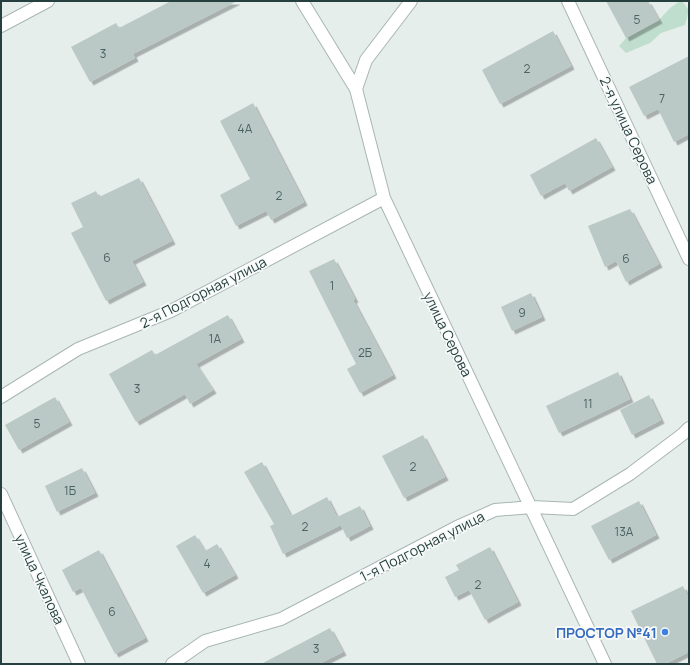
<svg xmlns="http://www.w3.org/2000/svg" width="690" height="665" viewBox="0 0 690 665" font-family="Manrope,sans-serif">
  <defs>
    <filter id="shadow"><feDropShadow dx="3.5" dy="3.5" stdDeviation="0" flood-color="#0004"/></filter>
  </defs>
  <rect width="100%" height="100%" fill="#e6eeec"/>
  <!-- green -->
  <path fill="#c0dece" d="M680,1H682L689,10L685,25L661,33L650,43L626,53L619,46L626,38L659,20L670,8Z"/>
  <!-- building -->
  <path fill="#bbc9c6" filter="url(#shadow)" d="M171,1H237L133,54L135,58L90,82L71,47L116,23L119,28Z
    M606,1H648L659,20L626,38Z
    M553,31L571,66L500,104L482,70Z
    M689,56V134L674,142L658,109L644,116L629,87Z
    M253,103L304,202L271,220L266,211L236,226L220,195L250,179L220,121Z
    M596,138L612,167L569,191L565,183L541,196L530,175Z
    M139,178L172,241L132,261L143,282L106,301L71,233L83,227L71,203L96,191L99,197Z
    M630,209L659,264L626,282L616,261L605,267L588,226Z
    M334,259L355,299L353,300L393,375L360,393L347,369L356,364L309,271Z
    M531,293L542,317L512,331L501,307Z
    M228,315L241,339L196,364L213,390L190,404L185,394L136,422L109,374L152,350L155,355Z
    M618,372L630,399L559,433L546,406Z
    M649,395L661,420L632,435L620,410Z
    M55,397L69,422L19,450L5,425Z
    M423,435L445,477L404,498L382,456Z
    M262,462L291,516L327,497L341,525L283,554L270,526L274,524L244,472Z
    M82,468L95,493L57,512L45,486Z
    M639,501L656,535L609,560L591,526Z
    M360,506L370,526L347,538L337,517Z
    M195,535L205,551L217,544L235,575L203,593L176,546Z
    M490,547L518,602L485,620L469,590L455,597L445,577L459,570L456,565Z
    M99,550L145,638L115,654L81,588L73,592L62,570Z
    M683,586L689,599V652L665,664H657L631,611Z
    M330,628L343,652L319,664H261Z"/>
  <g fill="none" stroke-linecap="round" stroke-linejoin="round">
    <!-- minor casing -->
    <g stroke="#a8b6b4" stroke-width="14">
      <path id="minor" d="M302,1L356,89L384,198L605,664
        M568,1L689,259
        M1,26L48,1
        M356,89L366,60L411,1
        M1,397L78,349L171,311L384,198
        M1,494L79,664
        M172,664L205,641L281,619L457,527L495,510L532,507L573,509L630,474L683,434L689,428"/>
    </g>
    <!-- minor -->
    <use href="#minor" stroke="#fff" stroke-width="12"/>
  </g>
  <!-- markers -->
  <circle fill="#3f7fe0" stroke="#f7faf9" stroke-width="1.5" cx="665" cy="632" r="4"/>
  <g text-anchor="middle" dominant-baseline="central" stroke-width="3.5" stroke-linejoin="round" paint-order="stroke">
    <!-- number labels -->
    <g font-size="12" fill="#4a6260">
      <text x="637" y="19">5</text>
      <text x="103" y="53">3</text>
      <text x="527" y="68">2</text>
      <text x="662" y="98">7</text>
      <text x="245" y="128">4А</text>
      <text x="279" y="195">2</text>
      <text x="107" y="257">6</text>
      <text x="626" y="258">6</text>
      <text x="332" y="285">1</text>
      <text x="522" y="312">9</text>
      <text x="215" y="338">1А</text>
      <text x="365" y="352">2Б</text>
      <text x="137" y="388">3</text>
      <text x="588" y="403">11</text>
      <text x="37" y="423">5</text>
      <text x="413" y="466">2</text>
      <text x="70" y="490">1Б</text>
      <text x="305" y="526">2</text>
      <text x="624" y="531">13А</text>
      <text x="207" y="563">4</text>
      <text x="478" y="584">2</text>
      <text x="112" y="611">6</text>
      <text x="316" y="648">3</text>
    </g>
    <!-- street labels -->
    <g font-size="14" fill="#25403e" stroke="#f7faf9">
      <text transform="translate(629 130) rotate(65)">2-я улица Серова</text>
      <text transform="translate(203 292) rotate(-27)">2-я Подгорная улица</text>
      <text transform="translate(448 334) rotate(64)">улица Серова</text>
      <text transform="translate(422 546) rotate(-27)">1-я Подгорная улица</text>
      <text transform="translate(40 579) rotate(65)">улица Чкалова</text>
    </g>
    <!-- shop labels -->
    <g font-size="14" font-weight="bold" fill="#366cbe" stroke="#f7faf9" text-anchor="end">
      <text x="657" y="632">ПРОСТОР №41</text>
    </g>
  </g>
  <!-- border -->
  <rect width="690" height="665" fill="none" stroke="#25403e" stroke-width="4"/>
</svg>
